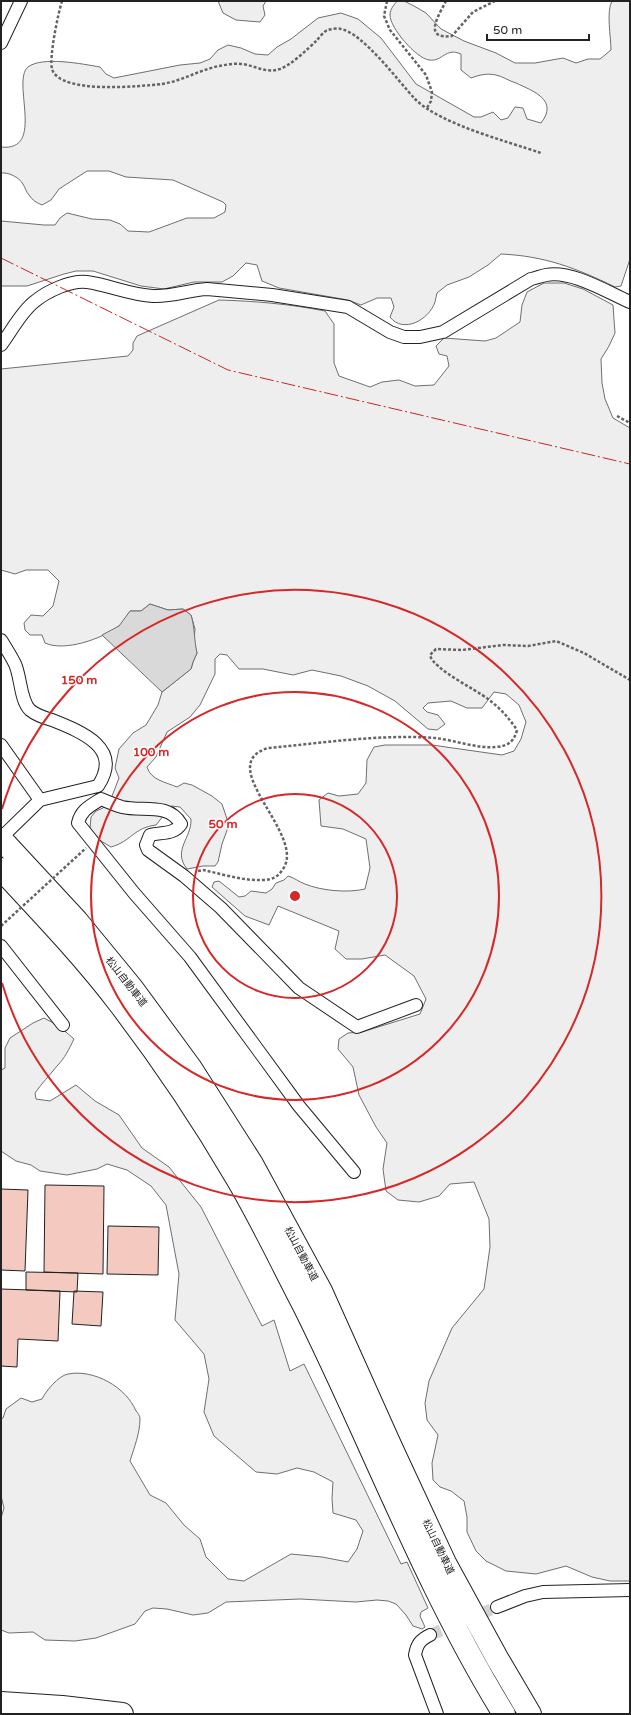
<svg xmlns="http://www.w3.org/2000/svg" width="631" height="1715" viewBox="0 0 631 1715" font-family="'Varela Round','Noto Sans JP',sans-serif">
  <rect width="100%" height="100%" fill="#fff"/>
  <!-- green -->
  <path fill="#eee" stroke="#6f6f6f" d="M218,1H266L263,6L265,15L260,22L236,20L223,13Z
    M397,1H404L414,6L426,13L441,29L464,41L496,53L515,63H535L563,58L576,63L588,59H600L611,50C611,37 606,12 612,1H630V259L621,286L615,287C576,268 545,256 501,254L488,265L469,277L447,285L437,293C436,296 436,299 435,302C429,320 403,334 390,317L394,307L391,298H377L361,305L348,300L279,288L262,281L257,265L246,263L233,276L222,282H194L164,289L141,286L93,271H76L64,274L27,286H1V221L44,225H55L60,218L67,213L92,219L110,220L120,224L128,231L149,232L187,218H214L225,212L226,205L223,202L173,180L126,177L109,171H87L59,189L51,200L42,205C37,203 32,200 29,195C26,192 25,187 23,184C19,177 8,172 1,173V147C46,152 11,81 28,67C42,56 83,64 100,67L106,74L114,78L180,65L200,63L210,59L218,50L228,45L241,48L255,54L268,55L277,47L291,39L318,18L341,13L358,19L381,38L416,84L474,117H481L493,112L501,120L508,118L515,107L523,108L527,119L541,123C559,100 533,91 516,83C509,81 502,76 496,75C487,73 479,75 471,78L461,70V54C445,47 443,62 429,60C416,58 390,28 390,15C390,9 394,5 397,1Z
    M544,283H564L583,289L613,305L615,333L609,346L601,359L602,383L605,399L613,418L630,428V1581H610L592,1577L566,1566L536,1574L506,1571L486,1561L476,1551L467,1532V1517L464,1501L451,1491L440,1487L433,1480L432,1463L438,1435L427,1420L425,1403L429,1381L452,1328L484,1289L490,1247L489,1219L474,1182L450,1184L439,1196L419,1202L398,1200L386,1191L383,1169L387,1143L376,1127L359,1095L353,1067L338,1049L339,1039L348,1033L362,1032L420,1014L426,999L414,976L385,955L362,959H346L335,949L339,931L278,906L269,925L245,916L212,887L214,882L219,881L239,897L245,896L251,891L266,893L272,889L276,883L284,880L288,876C295,878 299,882 305,884C322,891 348,893 365,889L370,868L366,839L343,829L321,826L319,800L328,793L339,796L358,794L366,783L367,760L374,747L385,745H432L502,755L514,751L521,739L526,722L519,705L506,694L494,692L482,708H467L451,701L428,703L423,708L427,712L438,715L445,724L437,730L428,729L395,701L368,686L341,676L312,670L293,675L263,669H239L227,655L220,654L215,659V674L200,705L190,717L167,732L156,757L147,767C151,780 165,782 177,787L184,783L192,785L212,796L222,804L229,825L222,844L218,862L215,866H203L187,869C172,850 192,838 191,819L180,807L171,806L156,825C133,828 132,841 111,847L101,841L90,829L91,817L96,811L103,808L112,796L119,778L115,768L119,749L133,733L146,725L158,705L162,692L191,669L193,662L197,653L194,642L195,629L191,615L183,609L168,610L150,604L141,611H130C127,616 123,623 119,626C102,639 64,652 45,643L42,635H30L25,630L24,623L31,615L43,616L53,606L59,581L48,570H26L15,574L1,570V369L128,356L133,350V343L137,336L219,300C254,301 290,304 325,311L334,324V363L339,376L370,387L382,382L399,380L415,386L434,385L449,366L447,356L439,354L436,346L444,338L485,341L496,338L520,322L522,305L527,292Z
    M44,1018L59,1026L74,1039C69,1049 65,1058 57,1066C49,1076 42,1083 35,1093L36,1099L50,1101L76,1085L95,1101L119,1115L142,1148L169,1167L201,1207L262,1326L274,1320L290,1371L304,1364L401,1564L407,1562L428,1608L421,1612L420,1616L425,1627L422,1629L413,1626L406,1615L396,1604L388,1601L377,1600L356,1602L300,1599L226,1602L208,1613L193,1615L167,1609L153,1608L145,1611L135,1624L96,1638L75,1641L45,1640L33,1632L9,1633L1,1630V1518L4,1508L1,1496V1419L3,1418L6,1409L21,1398L32,1402L42,1399C46,1391 58,1376 68,1374C94,1369 126,1387 136,1411C138,1413 140,1416 140,1419C140,1433 134,1448 130,1461L150,1495L166,1503L184,1525L200,1539L206,1557L228,1579L244,1581L291,1554L322,1557L348,1562L357,1549L363,1531L356,1520L333,1513L332,1498L333,1482L314,1472L297,1468L277,1474L256,1472L214,1436L204,1412L209,1379L204,1354L175,1320L179,1274L166,1205L151,1186L127,1170L107,1164L97,1169L67,1175L40,1171L31,1165L16,1161L1,1151V1070L5,1068V1048L10,1038L33,1023Z"/>
  <!-- water -->
  <path fill="#d9d9d9" stroke="#6f6f6f" d="M150,604L168,610L183,609L191,615C195,628 194,640 197,653L193,662L191,669L162,692L102,635L119,626L130,611H141Z"/>
  <!-- building -->
  <path fill="#f3c9c0" stroke="#222" d="M45,1185L104,1186L103,1274L44,1272Z
    M1,1189L28,1190L25,1271L1,1270Z
    M108,1226L159,1227L158,1275L107,1274Z
    M26,1272L78,1273L77,1292L26,1290Z
    M1,1289L60,1291L58,1341L18,1339L17,1367L1,1366Z
    M74,1291L103,1292L101,1326L72,1324Z"/>
  <g fill="none" stroke-linecap="round" stroke-linejoin="round">
    <!-- street-tunnel -->
    <path stroke="#d3d3d3" stroke-width="12" stroke-dasharray="12 6" stroke-linecap="butt" d="M430,1635L497,1607"/>
    <!-- street casing -->
    <g stroke="#222" stroke-width="14">
      <path id="street" d="M1,43L21,1
        M1,345C11,332 21,312 34,302C47,291 71,280 87,282C109,285 130,295 153,296C172,297 189,290 207,289L272,295L348,307L390,332L404,337H420L443,332L531,279C536,278 541,276 546,275C572,270 607,292 630,302
        M1,640C6,648 11,656 15,664C21,677 20,700 30,710C36,715 45,718 52,720C82,732 123,748 98,786L40,800L1,838
        M1,745L40,800
        M101,799C90,806 81,810 78,823L134,893L190,957L299,1106L354,1172
        M101,799C108,802 115,805 122,807C142,812 168,802 181,824C174,835 161,832 150,835L146,845L148,850L184,876L221,908L299,988L357,1027L416,1005
        M1,946L63,1025
        M497,1607L525,1596L543,1592L630,1590
        M430,1635C420,1640 417,1644 415,1655L437,1714"/>
    </g>
    <!-- highway casing -->
    <g stroke="#222" stroke-width="24">
      <path id="highway" d="M1,839L77,921L132,988L190,1067L252,1164L321,1291L391,1447L445,1563L497,1658L530,1714
        M1,869C42,913 83,956 119,1003C161,1058 201,1117 236,1177C260,1217 281,1262 303,1304C371,1440 424,1584 504,1714
        M1,1703L62,1707L122,1714"/>
    </g>
    <!-- path -->
    <path stroke="#646464" stroke-width="2.5" stroke-dasharray="3 2" stroke-linecap="butt" d="M62,1C58,14 49,57 52,69C60,95 141,86 162,84C182,81 199,70 219,66C225,65 234,63 241,64C255,65 265,74 280,69C291,65 308,49 317,40C320,37 324,31 328,30C331,29 338,28 341,29C363,33 399,82 415,99C440,124 506,141 541,153
      M387,1L384,16L390,30L426,75L432,92L431,101L427,108
      M446,1C439,15 422,40 452,36L473,12L495,1
      M617,416L630,423
      M198,871L203,870C222,874 243,881 263,880C272,880 278,877 283,869C307,835 212,765 268,748C323,743 380,734 435,738C454,740 478,749 496,747C508,746 514,742 517,730C509,718 500,708 488,699C475,689 433,669 430,655L436,649L462,650L503,645L528,646L556,641L584,653L630,680"/>
    <!-- street -->
    <use href="#street" stroke="#fff" stroke-width="12"/>
    <!-- highway -->
    <use href="#highway" stroke="#fff" stroke-width="22"/>
    <!-- path-bridge -->
    <path stroke="#646464" stroke-width="2.5" stroke-dasharray="3 2" stroke-linecap="butt" d="M1,926L86,848"/>
    <!-- power -->
    <path stroke="#c62828" stroke-width="1" stroke-dasharray="14 3 2 3" stroke-linecap="butt" d="M1,258L228,370L630,464"/>
  </g>
  <!-- distance rings -->
  <g fill="none" stroke="#d62828" stroke-width="2">
    <circle cx="295" cy="896" r="102"/>
    <circle cx="295" cy="896" r="204"/>
    <path d="M2 809A306 306 0 1 1 2 983"/>
  </g>
  <g text-anchor="middle" dominant-baseline="central" stroke-width="3" stroke-linejoin="round" paint-order="stroke">
    <!-- street labels -->
    <g font-size="10" fill="#222" stroke="#fff">
      <text transform="translate(126 982) rotate(52)">松山自動車道</text>
      <text transform="translate(301 1254) rotate(62)">松山自動車道</text>
      <text transform="translate(438 1547) rotate(64)">松山自動車道</text>
    </g>
  </g>
  <circle cx="295" cy="896" r="6" fill="#d62828" stroke="#fff" stroke-width="2"/>
  <g font-size="12" text-anchor="middle" font-weight="bold" fill="#d62828" stroke="#fff" stroke-width="3" stroke-linejoin="round" paint-order="stroke">
    <text x="79" y="684">150 m</text>
    <text x="151" y="756">100 m</text>
    <text x="223" y="828">50 m</text>
  </g>
  <!-- border -->
  <rect width="631" height="1715" fill="none" stroke="#222222" stroke-width="4"/>
  <!-- scale -->
  <path d="M487 34v6h102v-6" fill="none" stroke="#222222" stroke-width="2"/>
  <text x="493" y="34" font-size="12" fill="#222222" stroke="#ffffff" stroke-width="3" paint-order="stroke">50 m</text>
</svg>
